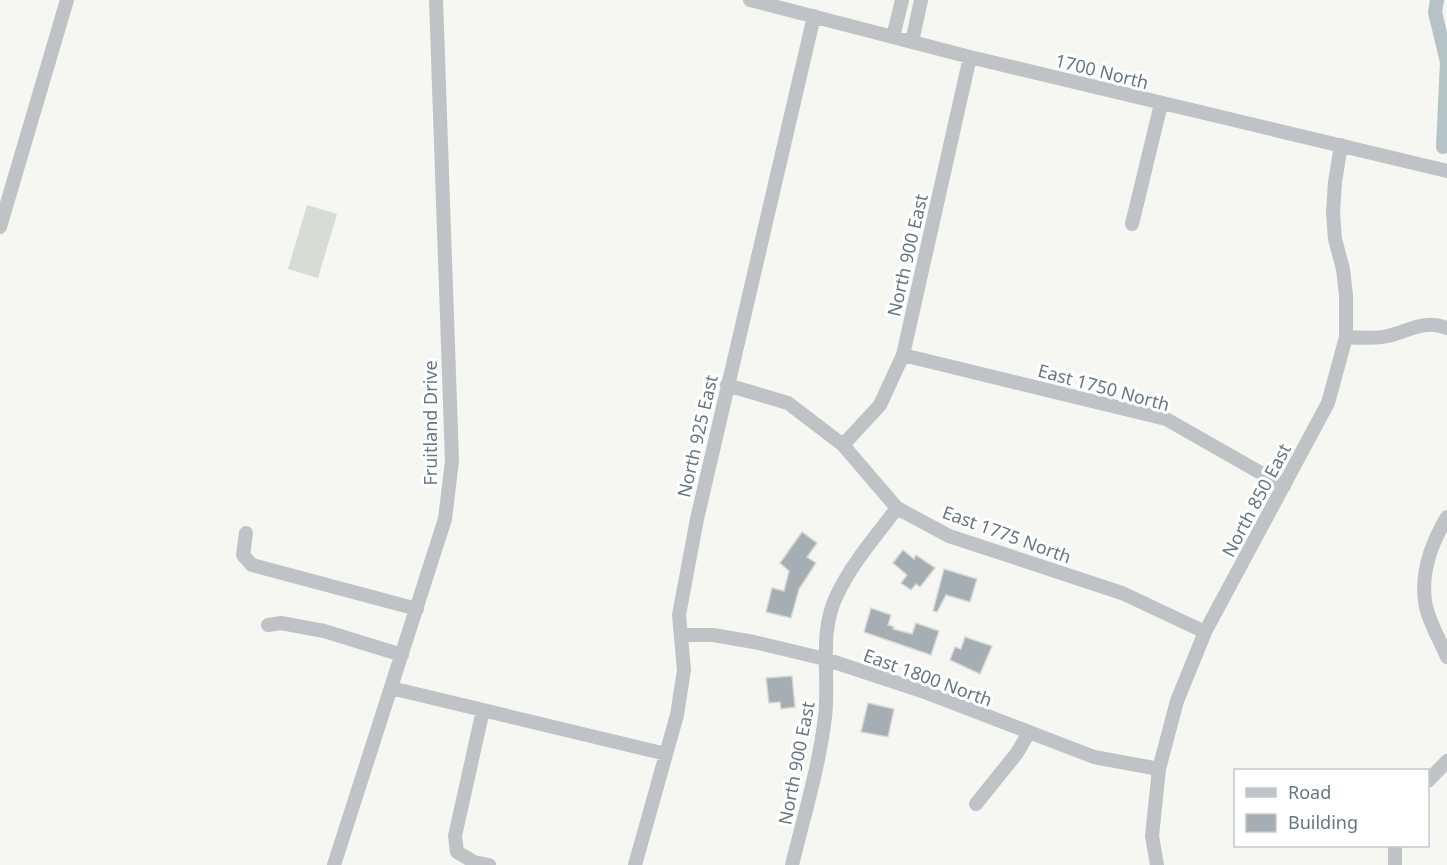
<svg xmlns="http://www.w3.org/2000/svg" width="1447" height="865" viewBox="0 0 1447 865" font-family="'Noto Sans',sans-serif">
  <rect width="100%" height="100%" fill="#f6f6f2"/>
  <!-- pitch -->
  <path fill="#d7dcd4" d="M307,205L337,214L318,278L288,269Z"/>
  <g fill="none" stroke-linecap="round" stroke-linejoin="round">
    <!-- canal -->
    <path stroke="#b6c3c6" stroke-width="14" d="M1437,0L1435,12L1447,62L1443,147"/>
  </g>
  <!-- building -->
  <path fill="#a5aeb3" stroke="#d7d7d5" stroke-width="1.5" d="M802,532L817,543L807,557L816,563L799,589L791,618L766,612L772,588L784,591L789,571L780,563Z
    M903,550L914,559L916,555L935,568L920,587L916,584L911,590L901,583L907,575L893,563Z
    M944,569L977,579L970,602L946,595L937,612L933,611Z
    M871,608L891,615L888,625L894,627L893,629L912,634L916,623L939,631L931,655L864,632Z
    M965,637L992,646L980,674L950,660L955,647L961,649Z
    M792,676L795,707L781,709L780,702L769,703L766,678Z
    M868,703L894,709L888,737L861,732Z"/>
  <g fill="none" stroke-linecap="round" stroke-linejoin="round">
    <!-- minor -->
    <path stroke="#bfc3c6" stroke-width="14" d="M750,0L970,57L1447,171
      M893,37L902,0
      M912,42L921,0
      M1132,224L1161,104
      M0,227L67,0
      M1346,337C1360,338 1375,339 1388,336C1409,331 1425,319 1447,328
      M903,355L1166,419L1284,486
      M727,385L788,403L843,445L897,508L949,536L1122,593L1205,632
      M843,445L880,405L903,355L970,57
      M1447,517C1432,542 1421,571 1425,601C1427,619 1440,640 1447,657
      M246,533L243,555L252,565L417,609
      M268,625L281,623L324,631L402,655
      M681,635H713L754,642L825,659L922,691L1094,757L1159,769
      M391,688L666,754
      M483,710L455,836L457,852L474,862L489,865
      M1428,781L1447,761
      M976,804L1017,753L1028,734
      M1395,846V865
      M334,865L445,519L452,461L436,0
      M635,865L677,715L684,670L679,615L697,519L814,16
      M792,865C804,816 819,767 825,717C830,676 818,633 837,595C852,563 876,536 897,508
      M1157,865L1152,836L1159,769L1177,701L1205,632L1328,403L1346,337V295L1343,269L1335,239L1333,213L1335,182L1341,145"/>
  </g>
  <g text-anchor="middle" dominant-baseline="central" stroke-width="6" stroke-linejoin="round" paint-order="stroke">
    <!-- street labels -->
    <g font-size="18" fill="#667782" stroke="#fff">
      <text transform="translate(1102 71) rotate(14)">1700 North</text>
      <text transform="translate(907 255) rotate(-77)">North 900 East</text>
      <text transform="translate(1104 387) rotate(15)">East 1750 North</text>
      <text transform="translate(430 423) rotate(-90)">Fruitland Drive</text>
      <text transform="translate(697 436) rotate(-77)">North 925 East</text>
      <text transform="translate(1256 500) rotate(-62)">North 850 East</text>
      <text transform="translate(1007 534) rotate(20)">East 1775 North</text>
      <text transform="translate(928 677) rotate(20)">East 1800 North</text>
      <text transform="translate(796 763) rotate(-79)">North 900 East</text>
    </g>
  </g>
  <!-- legend -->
  <rect x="1234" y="769" width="195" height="78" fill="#ffffff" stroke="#c2c9cd" stroke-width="1.5"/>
  <rect x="1246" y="788" width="30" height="9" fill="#bfc3c6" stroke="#c2c9cd" stroke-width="1.5"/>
  <text x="1288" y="799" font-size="18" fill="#667782">Road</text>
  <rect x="1246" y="814" width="30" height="18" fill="#a5aeb3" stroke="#c2c9cd" stroke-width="1.5"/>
  <text x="1288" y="829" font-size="18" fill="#667782">Building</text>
</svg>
